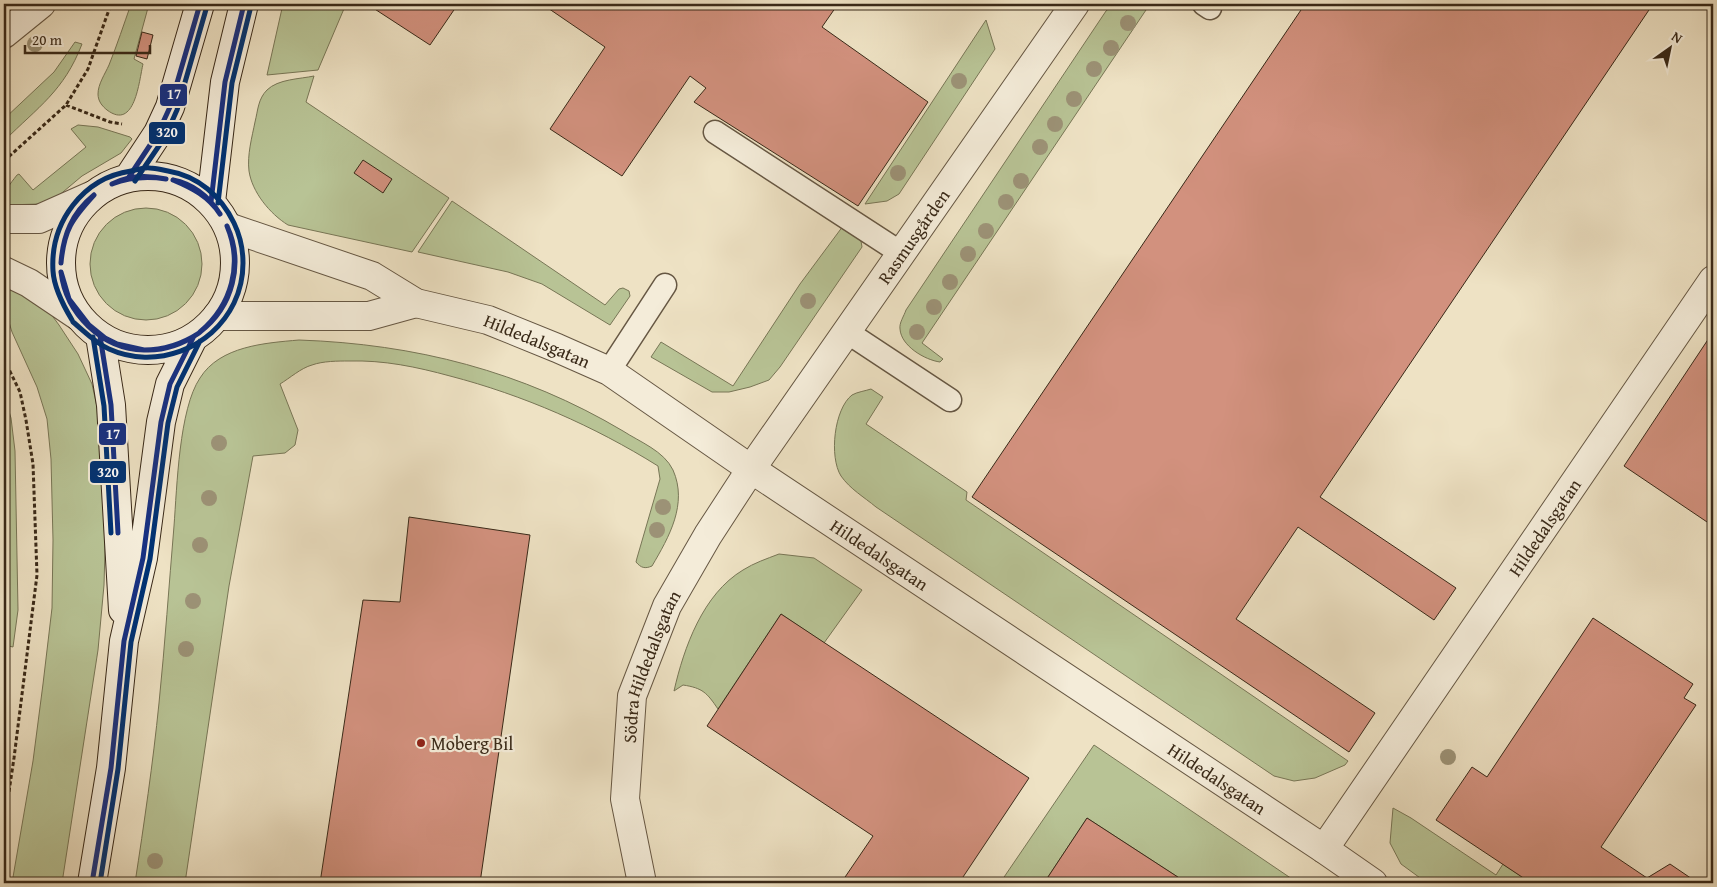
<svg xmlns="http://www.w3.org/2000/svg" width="1717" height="887" viewBox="0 0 1717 887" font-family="'Gentium Book Plus',serif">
  <rect width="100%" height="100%" fill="#eee2c4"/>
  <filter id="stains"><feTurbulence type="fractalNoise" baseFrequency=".004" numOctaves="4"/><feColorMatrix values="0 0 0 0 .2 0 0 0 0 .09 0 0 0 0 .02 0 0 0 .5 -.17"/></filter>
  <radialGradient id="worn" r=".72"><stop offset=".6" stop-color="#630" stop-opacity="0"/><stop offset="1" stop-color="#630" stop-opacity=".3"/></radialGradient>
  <!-- green -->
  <path fill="#b8c395" stroke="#787656" d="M131,4H149L134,59L143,64C139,81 135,131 107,110C102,106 98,101 98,94C98,84 105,74 109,65C117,45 124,24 131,4Z
    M283,4H346L318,70L267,75Z
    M1114,4H1146L1148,7L922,343L943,359L940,362C925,360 901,346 900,329C899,323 904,316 906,310L1106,11Z
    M986,20L995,49L899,194L887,201L865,204Z
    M75,42L82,44C64,91 38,107 4,141V119L54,72Z
    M314,76L306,102L449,198L412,252L288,225C270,214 252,192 249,171C247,155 252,137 255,122C258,110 258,99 267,90C278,79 300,79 314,76Z
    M78,125L98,127L130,137L132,139L121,153L82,176L57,197L39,204L6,205L4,203C3,192 10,184 17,175L19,174L33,190L86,147L71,129Z
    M452,201L605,305L619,289L623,288L629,291L630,296L610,325L542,284L508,272L418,252Z
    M90 264a56 56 0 1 1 112 0a56 56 0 1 1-112 0Z
    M843,226L861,241L862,247L780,367L769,380L750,387L729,392H712L651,357L661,342L733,386L800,284Z
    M4,279L45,306L59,325L78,354L92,384L99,416L106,513L104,585L98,650L62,883H12L33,761L43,684L52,608L53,540L51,459L47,419L37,387L12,332L4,306Z
    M299,340C415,344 522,371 623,431C640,442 664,451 673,470C688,504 669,537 652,566C645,569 641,568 636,562L637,558L660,479L658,466C594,426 523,395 450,376C417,367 384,360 349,361C338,361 323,361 312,365C301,368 290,378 280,384L298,430L295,445L285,453L253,456L229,586L185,883H135C144,824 153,763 159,703C165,644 169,585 174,526C177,487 179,409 200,378C220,346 265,343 299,340Z
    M871,389L883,397L866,424L967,492L966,500L1348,761L1345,765L1315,778L1294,781L1274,776L876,507C864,497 850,489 841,476C829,457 834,409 852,395C857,392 865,391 871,389Z
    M4,395L11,418L15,451L18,610L13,647L4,645Z
    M779,554L814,558L862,590L824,643L781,614L718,709C707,693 703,688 683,685L674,691C684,647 703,594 743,570C754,563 766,559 779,554Z
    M1094,745L1298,883H1187L1087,818L1044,883H1000Z
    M1393,808L1411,818L1496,875L1503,864L1531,883H1427L1401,864L1390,843Z"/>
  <!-- building -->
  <path fill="#d2917e" stroke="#392918" d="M367,4H458L430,45Z
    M542,4H838L822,27L928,102L858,206L694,102L706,88L690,76L622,176L550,129L605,47Z
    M1305,4H1653L1320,497L1456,588L1434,620L1298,527L1236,619L1375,713L1349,752L972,497Z
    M142,32L153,35L147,59L136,56Z
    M363,160L392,179L383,193L354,173Z
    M1713,332V526L1624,466Z
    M409,517L530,535L480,883H320L363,600L400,602Z
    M781,614L1029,778L959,883H841L873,836L707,726Z
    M1593,618L1693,684L1684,698L1696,705L1601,847L1647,878L1670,864L1698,883H1531L1436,820L1472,767L1487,777Z
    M1087,818L1187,883H1044Z"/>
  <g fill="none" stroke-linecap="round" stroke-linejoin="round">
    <!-- service casing -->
    <g stroke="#665743" stroke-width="25">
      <path id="service" d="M1204,4L1210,8
        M715,132L901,253
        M847,332L950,400
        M609,371L665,285"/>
    </g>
    <!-- minor casing -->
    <g stroke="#665743" stroke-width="30">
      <g id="minor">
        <path d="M4,34L41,4"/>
        <path d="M4,219H39L93,195"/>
        <path id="s1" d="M228,227L372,276L416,303L488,320L557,348L609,371L751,469L1324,849L1373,883"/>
        <path d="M4,271L29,283L78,316"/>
        <path d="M217,316H369L416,303"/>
        <path id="s2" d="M1324,849L1713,280"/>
        <path id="s3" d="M642,883L625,799L632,696L667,606L708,535L751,469L1075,4"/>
      </g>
    </g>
    <!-- secondary casing -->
    <g stroke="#392918" stroke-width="30">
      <path id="secondary" d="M61 263a87 87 0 1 1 174 0a87 87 0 1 1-174 0Z
        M129,177L158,133L170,107L200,4
        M211,202L225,82L244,4
        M100,336L111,405L123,610
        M92,883L111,768L124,641L143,558L161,422L170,384L193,338"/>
    </g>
    <!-- path -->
    <path stroke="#392918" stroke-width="3" stroke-dasharray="4 2.5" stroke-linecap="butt" d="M66,105L110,122L122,124
      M4,161L66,105L88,69L111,4
      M4,359L20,392L26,420L33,464L37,575L14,758L4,825"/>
    <!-- service -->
    <use href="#service" stroke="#f4ecd9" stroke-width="22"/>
    <!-- minor -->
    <use href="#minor" stroke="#f4ecd9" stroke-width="28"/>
    <!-- secondary -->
    <use href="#secondary" stroke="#f4ecd9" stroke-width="28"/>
    <!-- bus-1 casing -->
    <g stroke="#f4ecd9" stroke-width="9">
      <path id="bus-1" d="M129,177L158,133L170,107L200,4
        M173,180C193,184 209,197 220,214
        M173,180C192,188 208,196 220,214
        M112,184C129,175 148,175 166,179
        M112,184C130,177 147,176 166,179
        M211,202L225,82L244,4
        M61,263C63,235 72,213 94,195
        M61,263C64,230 72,219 94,195
        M61,272L69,299L89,325L105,338L117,344L144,350
        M61,272C66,314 102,349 144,350
        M200,332C232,305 243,264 227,226
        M200,332C233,307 244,263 227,226
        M100,336L111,405L118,533
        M144,350C164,350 182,344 199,333
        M144,350C164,351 183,344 199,333
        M92,883L111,768L124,641L143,558L161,422L170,384L193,338"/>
    </g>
    <!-- bus-2 casing -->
    <g stroke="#f4ecd9" stroke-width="9">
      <path id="bus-2" d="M135,181L165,137L177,110L207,6
        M218,203L232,83L251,6
        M72,320C63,305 54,288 53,271C50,222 83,178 131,171C137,170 144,167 150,168C156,168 162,170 168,171C198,176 221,196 234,223C246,248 246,278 234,303C212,349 155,370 109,349C95,343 84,331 73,322
        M93,337L104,406L111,533
        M100,883L118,769L131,642L150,559L168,423L177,387L200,341"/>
    </g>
    <!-- bus-1 -->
    <use href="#bus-1" stroke="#183181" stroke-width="5"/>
    <!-- bus-2 -->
    <use href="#bus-2" stroke="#003273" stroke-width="5"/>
  </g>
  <!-- trees -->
  <g fill="#9c9276">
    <circle cx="1128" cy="23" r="8"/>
    <circle cx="35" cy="44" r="8"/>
    <circle cx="1111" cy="48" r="8"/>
    <circle cx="1094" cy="69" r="8"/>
    <circle cx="959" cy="81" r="8"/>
    <circle cx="1074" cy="99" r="8"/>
    <circle cx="1055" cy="124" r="8"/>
    <circle cx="1040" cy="147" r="8"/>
    <circle cx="898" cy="173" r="8"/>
    <circle cx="1021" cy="181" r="8"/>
    <circle cx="1006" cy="202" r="8"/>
    <circle cx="986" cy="231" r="8"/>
    <circle cx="968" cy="254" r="8"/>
    <circle cx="950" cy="282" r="8"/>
    <circle cx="808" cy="301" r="8"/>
    <circle cx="934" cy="307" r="8"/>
    <circle cx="917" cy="332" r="8"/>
    <circle cx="219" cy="443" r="8"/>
    <circle cx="209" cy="498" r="8"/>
    <circle cx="663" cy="507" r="8"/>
    <circle cx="657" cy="530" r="8"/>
    <circle cx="200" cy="545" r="8"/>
    <circle cx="193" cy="601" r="8"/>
    <circle cx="186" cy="649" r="8"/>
    <circle cx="1448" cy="757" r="8"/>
    <circle cx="155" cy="861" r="8"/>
  </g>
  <!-- markers -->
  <circle fill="#8f2418" stroke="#f4ecd9" stroke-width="2" cx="421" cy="743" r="5"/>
  <g text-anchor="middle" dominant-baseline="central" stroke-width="4.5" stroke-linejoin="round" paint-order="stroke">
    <!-- street labels -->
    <g font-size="18" fill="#392918" stroke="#f4ecd9">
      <text stroke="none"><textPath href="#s3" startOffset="730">Rasmusgården</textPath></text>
      <text stroke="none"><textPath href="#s1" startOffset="331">Hildedalsgatan</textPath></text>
      <text stroke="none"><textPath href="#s2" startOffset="390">Hildedalsgatan</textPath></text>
      <text stroke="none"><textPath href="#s1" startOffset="736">Hildedalsgatan</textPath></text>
      <text stroke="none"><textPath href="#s3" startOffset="222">Södra Hildedalsgatan</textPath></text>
      <text stroke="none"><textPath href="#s1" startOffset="1141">Hildedalsgatan</textPath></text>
    </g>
    <!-- poi labels -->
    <g font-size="18" fill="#392918" stroke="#f4ecd9" text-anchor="start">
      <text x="431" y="743">Moberg Bil</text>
    </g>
  </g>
  <g stroke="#f4ecd9" stroke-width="2">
    <rect x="159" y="83" width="29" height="24" rx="5" fill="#183181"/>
    <rect x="148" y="121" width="38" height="24" rx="5" fill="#003273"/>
    <rect x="98" y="422" width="29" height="24" rx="5" fill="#183181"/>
    <rect x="89" y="460" width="38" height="24" rx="5" fill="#003273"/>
  </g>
  <g font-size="14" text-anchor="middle" font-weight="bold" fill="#fff">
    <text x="174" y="99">17</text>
    <text x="167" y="137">320</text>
    <text x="113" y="439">17</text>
    <text x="108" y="477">320</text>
  </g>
  <!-- margin -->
  <rect width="1717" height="887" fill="none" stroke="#eee2c4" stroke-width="20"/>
  <rect x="5" y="5" width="1707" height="877" fill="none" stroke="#392918" stroke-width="2.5"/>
  <rect x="10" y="10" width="1697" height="867" fill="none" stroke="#392918"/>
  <!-- north arrow -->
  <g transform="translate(1670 48) rotate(33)" stroke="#f4ecd9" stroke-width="4" paint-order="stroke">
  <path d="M0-4L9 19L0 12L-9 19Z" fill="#392918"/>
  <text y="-8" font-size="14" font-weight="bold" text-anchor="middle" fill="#392918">N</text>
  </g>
  <!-- scale -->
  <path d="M25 45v8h125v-8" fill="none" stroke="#392918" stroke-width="2.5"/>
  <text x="32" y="45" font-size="15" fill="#392918" stroke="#f4ecd9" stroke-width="4" paint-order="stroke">20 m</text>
  <rect width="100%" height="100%" filter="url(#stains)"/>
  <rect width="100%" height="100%" fill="url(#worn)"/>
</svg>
